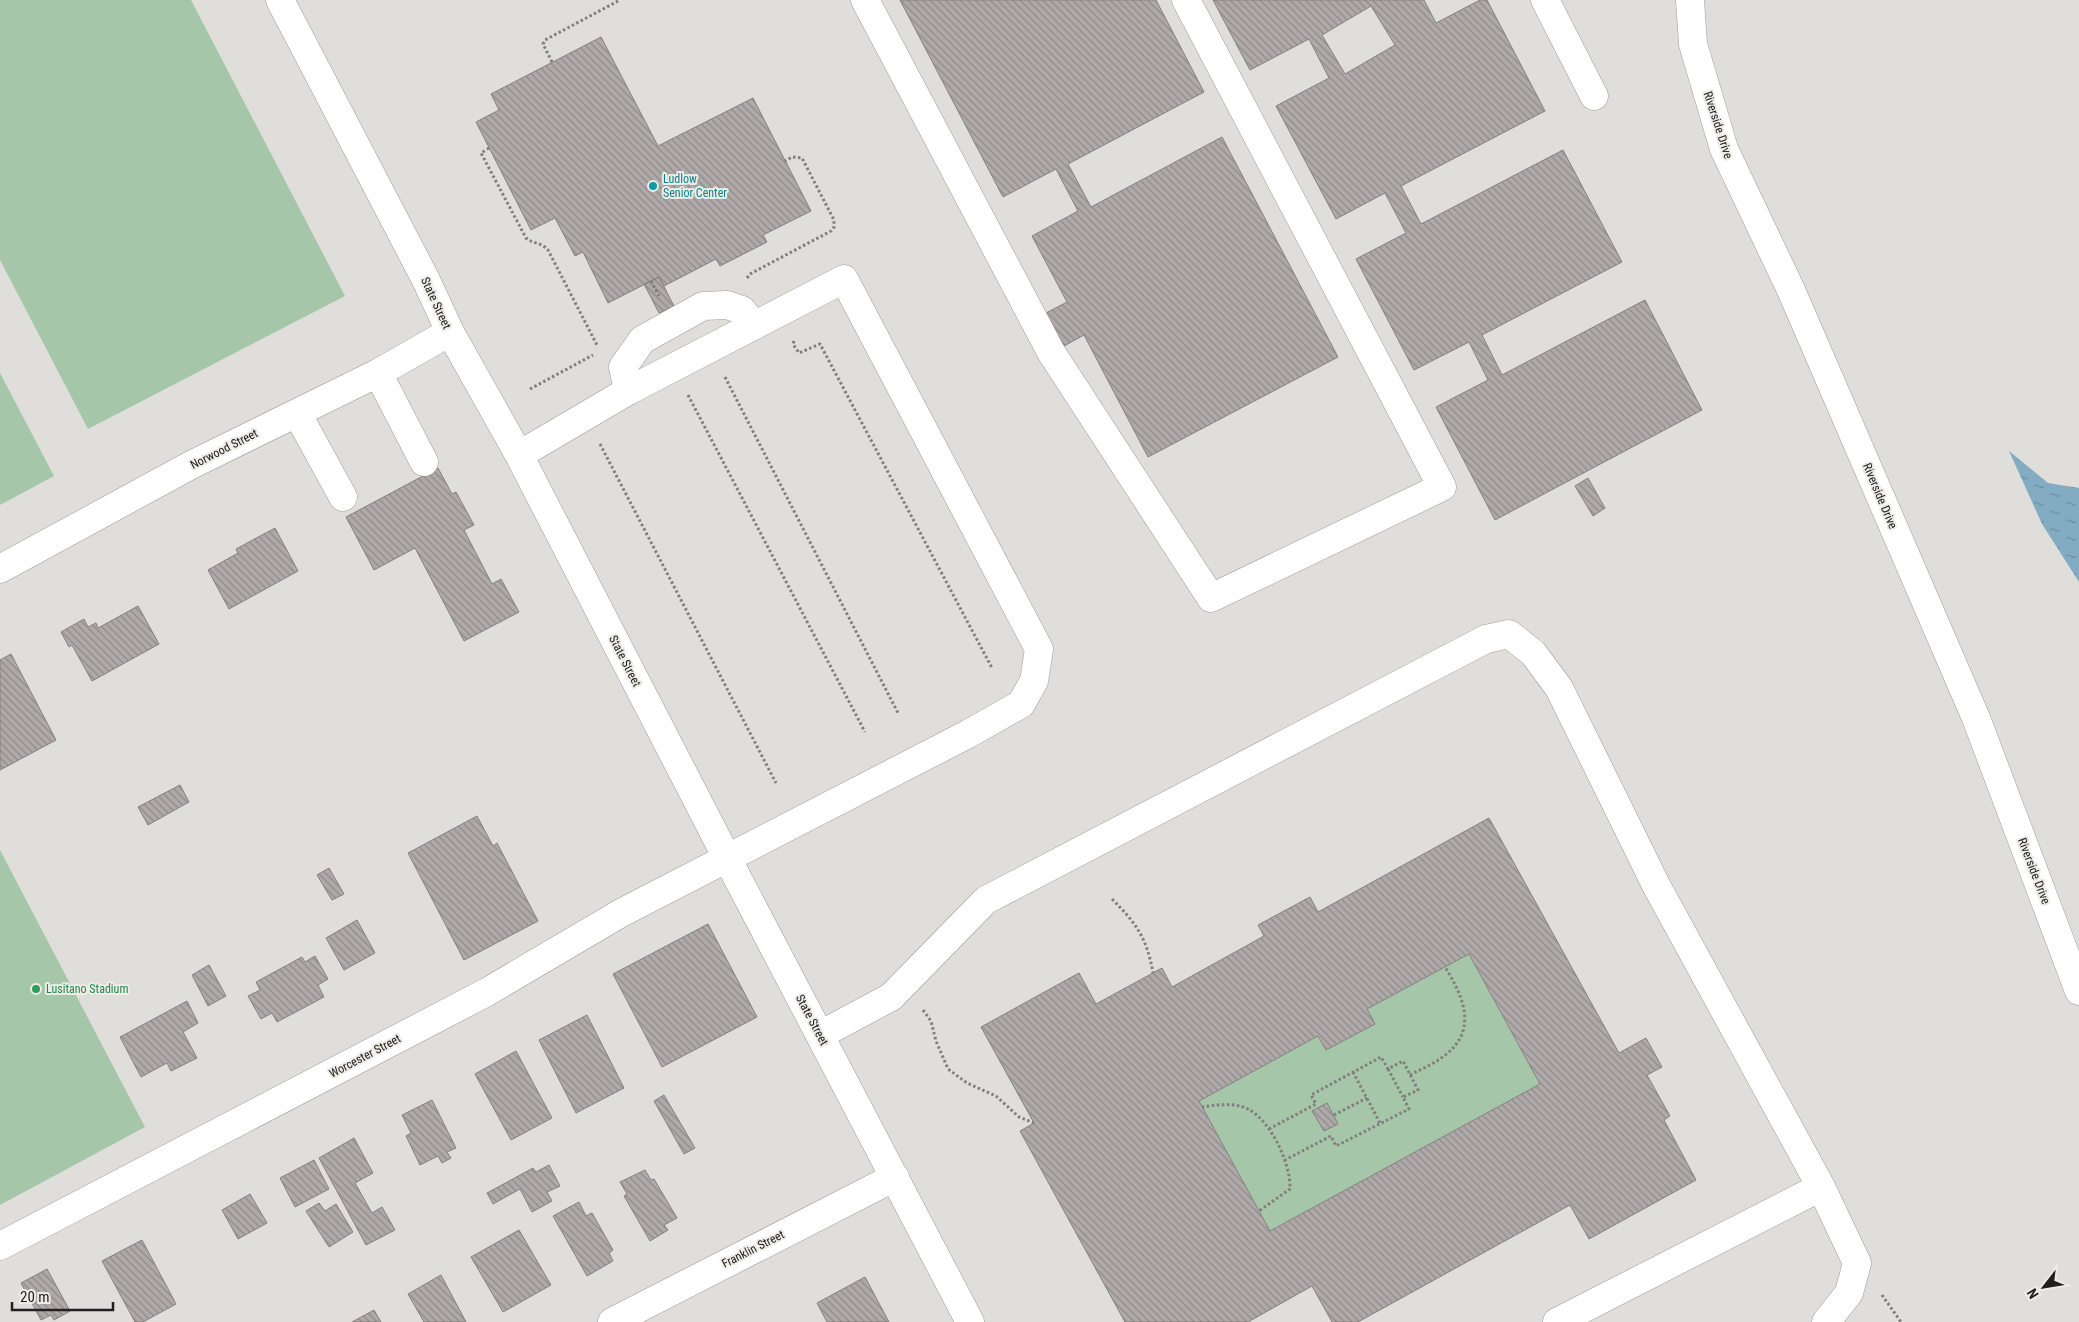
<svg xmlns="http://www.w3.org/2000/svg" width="2079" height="1322" viewBox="0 0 2079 1322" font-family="'Roboto Condensed',sans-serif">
  <defs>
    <pattern id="water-ripples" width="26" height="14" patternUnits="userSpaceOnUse" patternTransform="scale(1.25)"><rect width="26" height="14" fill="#83acc3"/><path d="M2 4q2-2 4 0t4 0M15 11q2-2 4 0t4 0" fill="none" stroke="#6b8c9e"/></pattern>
    <pattern id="building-back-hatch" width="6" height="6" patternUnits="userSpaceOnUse" patternTransform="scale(1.25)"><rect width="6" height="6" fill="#afaaa9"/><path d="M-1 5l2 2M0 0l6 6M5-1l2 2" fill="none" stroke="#8e8a89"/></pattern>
  </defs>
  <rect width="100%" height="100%" fill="#e0deda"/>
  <!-- park -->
  <path fill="#a6c6aa" d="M0,0H191L345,296L88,429L0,260Z
    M0,373L54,476L0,505Z
    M0,850L145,1127L0,1205Z
    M1469,954L1540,1084L1270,1231L1199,1101L1318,1036L1326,1050L1374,1024L1367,1009Z"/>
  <!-- water -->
  <path fill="url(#water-ripples)" d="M2009,451L2048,483L2079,488V582L2042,524Z"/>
  <!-- building -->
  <path fill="url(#building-back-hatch)" stroke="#85817f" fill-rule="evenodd" d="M900,0H1156L1204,92L1068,164L1091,207L1222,137L1338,357L1148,457L1084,335L1064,346L1046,313L1067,302L1032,236L1078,211L1056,169L1003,197Z
    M1213,0H1424L1436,23L1480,0H1487L1545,111L1401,186L1421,224L1563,150L1622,262L1482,335L1502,375L1645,300L1702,410L1495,520L1436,407L1488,380L1469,342L1414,370L1356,259L1406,233L1385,193L1336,219L1276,106L1329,78L1309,39L1250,70ZM1371,6L1395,45L1345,74L1322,35Z
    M601,37L658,146L753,98L811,211L763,235L767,242L720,266L716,259L664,286L659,277L608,303L583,252L575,256L555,218L531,230L476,122L499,110L491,94Z
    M659,277L674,306L659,313L644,284Z
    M438,468L452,494L456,492L474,525L464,530L492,584L501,579L519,612L464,641L415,548L374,570L346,517Z
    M1588,478L1605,508L1593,516L1575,486Z
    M275,528L298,571L229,609L208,570L238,553L236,549Z
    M138,606L159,644L92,681L72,645L69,647L61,632L84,619L88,627L96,623L98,628Z
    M11,654L56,740L0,770V660Z
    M180,785L189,802L148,825L138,807Z
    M477,816L493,846L497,843L538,921L464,960L408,853Z
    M1489,818L1619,1053L1646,1038L1662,1067L1647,1075L1670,1116L1664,1120L1696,1180L1589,1239L1570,1205L1358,1322H1332L1312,1286L1248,1322H1125L1020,1131L1034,1123L981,1027L1079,973L1096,1004L1162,968L1172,987L1264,936L1258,925L1310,897L1318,912ZM1469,954L1540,1084L1270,1231L1199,1101L1318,1036L1326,1050L1375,1024L1367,1009Z
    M329,868L344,894L332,900L317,875Z
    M357,920L375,953L344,970L326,938Z
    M708,924L757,1017L662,1067L613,974Z
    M315,956L328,979L318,985L324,997L277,1022L272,1013L261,1019L248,996L260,990L256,982L302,957L305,962Z
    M209,965L226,996L208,1006L192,975Z
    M187,1001L198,1023L183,1032L197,1058L171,1071L167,1063L141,1077L120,1037Z
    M587,1015L624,1088L576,1113L539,1040Z
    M516,1051L552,1118L511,1140L475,1074Z
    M664,1095L695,1148L684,1154L654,1101Z
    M432,1100L456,1148L447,1152L451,1158L442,1163L438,1156L420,1165L406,1136L411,1133L402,1115Z
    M1327,1103L1338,1124L1324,1131L1312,1111Z
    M354,1138L373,1173L355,1183L372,1213L382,1207L395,1230L366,1245L319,1158Z
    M314,1160L329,1189L295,1207L280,1178Z
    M549,1165L560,1186L547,1192L552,1201L532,1212L520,1189L493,1204L487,1193L533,1168L536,1172Z
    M645,1170L651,1180L654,1179L677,1218L664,1225L668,1230L650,1241L624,1196L627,1194L620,1182Z
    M250,1194L267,1223L238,1239L222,1210Z
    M579,1202L586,1216L592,1213L613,1250L609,1253L613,1261L587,1276L553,1216Z
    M319,1203L325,1211L336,1204L353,1232L329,1247L306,1211Z
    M519,1230L551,1285L503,1312L471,1257Z
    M142,1240L176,1304L143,1322H135L102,1261Z
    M47,1269L70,1311L54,1320L51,1315L41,1320L21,1283Z
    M441,1275L466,1322H424L408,1294Z
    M865,1277L889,1322H827L817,1303Z
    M374,1310L381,1322H352Z"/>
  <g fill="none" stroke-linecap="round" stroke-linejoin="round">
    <!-- minor casing -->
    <g stroke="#9c9b97" stroke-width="29">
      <path id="minor" d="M280,0L426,280L450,332L519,455L727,858L970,1322
        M865,0L1051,352L1211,598L1442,487L1186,0
        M1545,0L1594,96
        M1690,0L1693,44L1724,149L1791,290L1976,718L2079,991
        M378,373L424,462
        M628,391L623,367L642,340L703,306L727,305L742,310L754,326
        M297,413L343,497
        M0,569L191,465L378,373L450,332
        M820,1035L891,997L986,900L1486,639L1509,634L1533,653L1559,688L1656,885L1821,1187L1857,1263L1849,1293L1826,1322
        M0,1246L487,992L621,913L968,734L1021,704L1034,681L1039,649L844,279L628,391L519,455
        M612,1322L895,1177
        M1557,1322L1821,1187"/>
    </g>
    <!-- path -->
    <path stroke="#817f7d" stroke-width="3" stroke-dasharray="2.5 2.5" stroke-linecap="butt" d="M552,62L543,44L545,40L620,0
      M489,148L481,153L526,238C533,244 541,242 548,250L598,347
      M747,278L750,274L831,231L834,227V220L802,158L792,157L785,161
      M651,281L659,296
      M794,341L793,344L799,353L820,344L992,668
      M725,377L898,713
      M530,389L593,355
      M688,395L865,732
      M600,444L776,783
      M1112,899C1136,923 1147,938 1153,973
      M923,1010L931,1021L936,1041L948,1069L967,1083L996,1096L1019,1117L1034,1123
      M1388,1069L1403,1097
      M1353,1072L1380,1123
      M1410,1075C1421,1069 1434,1064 1444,1056C1479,1030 1463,996 1445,967
      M1202,1107C1215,1105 1235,1102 1248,1109C1271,1121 1291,1164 1290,1189L1259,1211
      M1334,1115L1367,1098
      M1269,1129L1316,1104L1311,1095L1381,1057L1388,1069L1403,1061L1418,1090L1403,1097L1409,1109L1336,1146L1331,1136L1285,1160
      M1882,1295L1901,1322"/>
    <!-- minor -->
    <use href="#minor" stroke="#fff" stroke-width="28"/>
  </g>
  <!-- markers -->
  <circle fill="#0f9aa8" stroke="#edece7" stroke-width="2" cx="653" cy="186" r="5"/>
  <circle fill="#2e9e5b" stroke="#edece7" stroke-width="2" cx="36" cy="989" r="5"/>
  <g text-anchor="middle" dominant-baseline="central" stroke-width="4" stroke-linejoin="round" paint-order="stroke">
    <!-- street labels -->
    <g font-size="12" fill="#21201f" stroke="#edece7">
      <text transform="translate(1718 125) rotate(72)">Riverside Drive</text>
      <text transform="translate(436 303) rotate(65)">State Street</text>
      <text transform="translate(224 449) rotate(-27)">Norwood Street</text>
      <text transform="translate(1880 496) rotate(67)">Riverside Drive</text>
      <text transform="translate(625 661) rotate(63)">State Street</text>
      <text transform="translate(2034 871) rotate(69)">Riverside Drive</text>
      <text transform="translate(812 1020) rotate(62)">State Street</text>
      <text transform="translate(365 1056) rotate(-28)">Worcester Street</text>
      <text transform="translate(753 1249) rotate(-27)">Franklin Street</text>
    </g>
    <!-- culture labels -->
    <g font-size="12" fill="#0d838f" stroke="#edece7" text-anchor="start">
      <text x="663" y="179">Ludlow<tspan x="663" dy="14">Senior Center</tspan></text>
    </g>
    <!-- leisure labels -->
    <g font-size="12" fill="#27864d" stroke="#edece7" text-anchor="start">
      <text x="46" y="989">Lusitano Stadium</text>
    </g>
  </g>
  <!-- north arrow -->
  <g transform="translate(2044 1287) rotate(239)" stroke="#edece7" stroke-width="4" paint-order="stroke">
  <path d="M0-4L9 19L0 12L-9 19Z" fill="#21201f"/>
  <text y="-8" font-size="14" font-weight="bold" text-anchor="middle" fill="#21201f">N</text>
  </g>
  <!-- scale -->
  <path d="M12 1302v8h101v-8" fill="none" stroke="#21201f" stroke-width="2.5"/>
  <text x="20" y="1302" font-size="15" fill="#21201f" stroke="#edece7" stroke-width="4" paint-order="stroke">20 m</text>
</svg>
